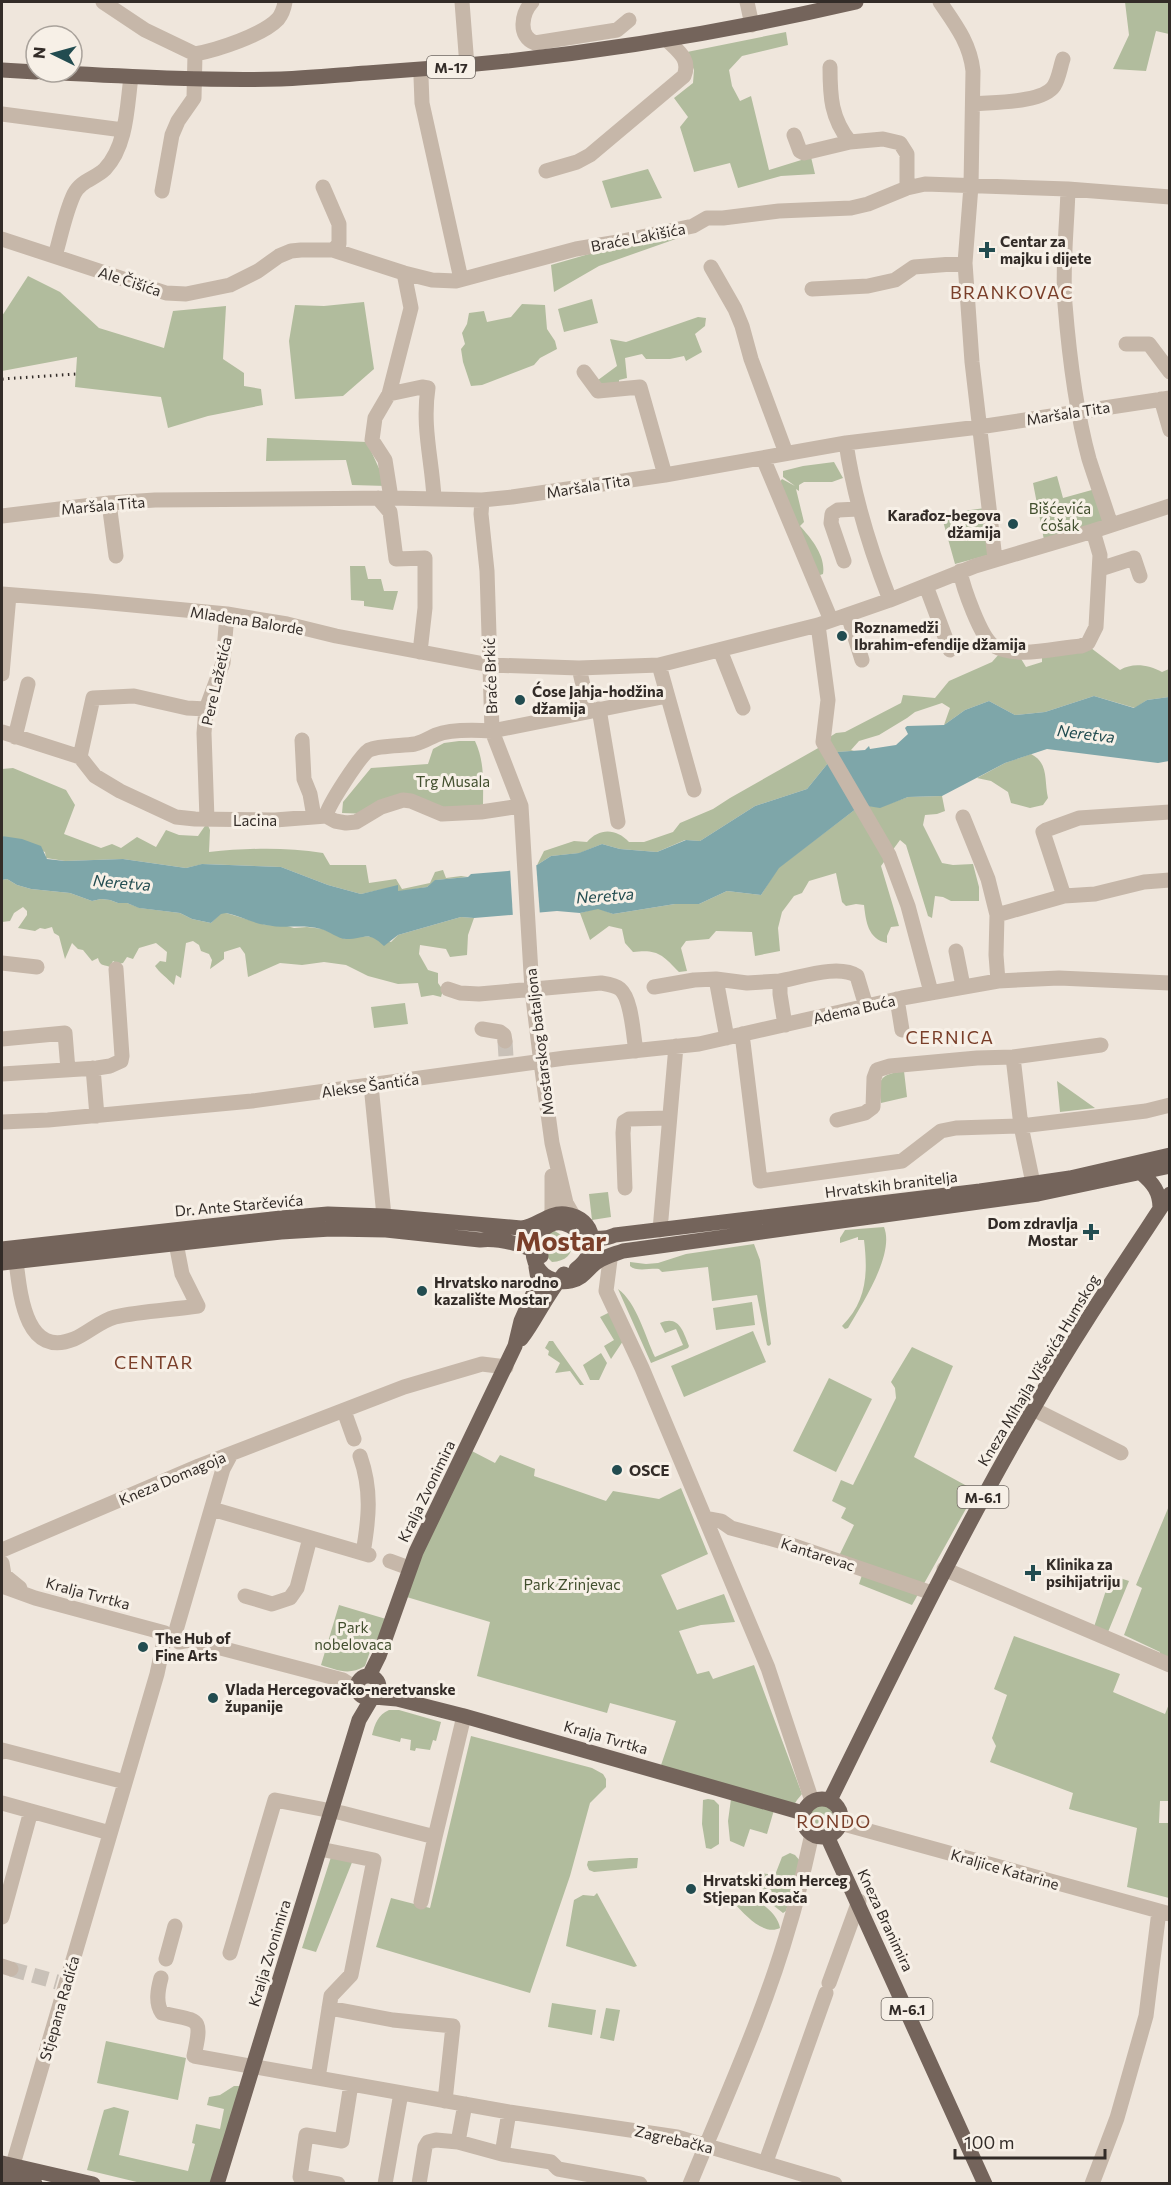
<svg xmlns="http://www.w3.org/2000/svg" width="1171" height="2185" viewBox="0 0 1171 2185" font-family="Commissioner,sans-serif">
  <rect width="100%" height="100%" fill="#efe6dc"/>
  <!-- green -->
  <path fill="#b1bc9d" d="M1125,2H1169V34L1156,31L1146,71L1113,69L1129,35Z
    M786,32L788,45L742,56L729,70L732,86L740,101L751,96L769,170L811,157L815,174L781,176L738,188L730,163L694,172L680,127L688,117L674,98L693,83L694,70L687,52Z
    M648,169L662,198L611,208L602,181Z
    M682,227L687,235L599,266L554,292L551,265Z
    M28,276L60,292L99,328L164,348L173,311L226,306L223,359L244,373V386L261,389L263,405L208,416L168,428L161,397L75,387L77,357L2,371V316Z
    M592,299L598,323L564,332L558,309Z
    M364,302L374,369L343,396L295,399L289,341L295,305L324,306Z
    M522,304L545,305L547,329L555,341L557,349L540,358L534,365L482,385L471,386L463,362L461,349L465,344L462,333L467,324L469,313L484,311L487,322L511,317Z
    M698,317L706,318L705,326L695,334L702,352L686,361L684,356L670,359H646L642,354L625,358L627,378L619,380V387L594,383L617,366L610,339L626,342Z
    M267,438L367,442L387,486L352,485L346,460L266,461Z
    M834,462L843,478L832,482H804L799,485V491L796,489L804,522L800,526C811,538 826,556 823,574L817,576L778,484L782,479L795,486L783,477V471L803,466Z
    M1057,476L1063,498L1099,488L1108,522L1044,540L1033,483Z
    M985,508L992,554L955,564L941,514Z
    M350,566H365L368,579H381L384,591H398L393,610L364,606V601L351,600Z
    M1091,648L1120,670C1133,662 1149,665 1162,672L1169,669V697L1147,700L1135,708L1094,696L1045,712L1015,715L989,701L965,710L944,725L950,708L942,703L915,712L907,718L879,735L859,741L851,750L854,751L837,752L807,789L755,806L700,841L685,840L657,852L620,849L602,844L580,853L551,856L537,865L544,851L574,841L587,842C599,828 616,828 629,842H644L673,832L680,823L713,809L730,798L820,747L825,740L836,733L845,732L901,703L903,695L935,698L949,681L992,662L1000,653L1020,657L1026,667L1042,662V653Z
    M459,741H475C485,762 483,784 483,806L457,811L422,801L369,814L342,813L343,802L371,768L428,764L433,749L444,743Z
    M1031,754C1049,763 1044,780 1048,798L1043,805L1030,808L1011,803L1008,792L991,781L977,778L1005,763Z
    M13,768L66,790L75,805L64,834L101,848L112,844L121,848L137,837L156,847L166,830L179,835L198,836L207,823L210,830L209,852C248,848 285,847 323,853L330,865H366L369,883L396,879L402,889L430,883L435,872L443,870L446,878L461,876L468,877L436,880L427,887L398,892V886L361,894L328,885L281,867L203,864L186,868L123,859L65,861L46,858L45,852L2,836V769Z
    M942,796L945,811L937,814L925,815L923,825L942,863L953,865L973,864L979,887V901H951L943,897L935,896L932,918L928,916L906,845L900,840L881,866L899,926L891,927L887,936V943C868,939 866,922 864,905L856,904L846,906L842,902L836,873L809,881L802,893L794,896L782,912L778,928L780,951L755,956L752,932L716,931L709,939L686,941L681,948L687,971L679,972C662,954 657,949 633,952L625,943L622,929L609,926L590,940L580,913L598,908L613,914L675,904H699L727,891L761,895L778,868L861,805L880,807L908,797Z
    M7,879L17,885L31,889L70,893L92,901L101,899L110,900L118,903H127L140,908L180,913L192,919L211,923L221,913H226L266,925L287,926L294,928L307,927L323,929L345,939L360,936L375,937L391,942L398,935L461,917L474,918L468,935L467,955L450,957L446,949L420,945L419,954L428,970L438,973V983L443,990L441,997L433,995L421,997L418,983L398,984L368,976L346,965L324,962L302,965L280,963L248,977L245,954L240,947L224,952V959L210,969L212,960L209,954L201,951L199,945L193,941L186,943L181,978L176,975L174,985C169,980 158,971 155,966L160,961L166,962L167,952L156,943L139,948L133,959L127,957L123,963L118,964L113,961L110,967C102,964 100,966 98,958L92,961L83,950L78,949L72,943L65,959L59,936L54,933L52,927L45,929L40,928L35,931L18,928L27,915V911L23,907L14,913L10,921L2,922V880Z
    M405,1003L408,1024L374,1028L371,1007Z
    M904,1071L907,1097L881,1103C878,1078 879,1075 904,1071Z
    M1057,1081L1095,1108L1060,1112Z
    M608,1192L611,1217L592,1220L589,1194Z
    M884,1227C895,1254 862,1304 848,1328L845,1329L842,1326C867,1301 868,1273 864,1240H858V1237L840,1243V1238L845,1230Z
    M553,1230L573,1242C572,1255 566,1261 552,1262L535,1245Z
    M754,1244L760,1260L771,1344L769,1346L767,1345L757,1295L712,1301L708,1267L662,1272L659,1269C650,1268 636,1272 630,1266V1262L646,1264L658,1263L686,1254Z
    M618,1289C637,1303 645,1336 655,1357L683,1345L676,1329L665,1333L660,1323C679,1315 683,1331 689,1346L688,1348L651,1363Z
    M752,1302L755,1325L716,1330L713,1308Z
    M610,1312L623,1341L611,1359L604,1346L614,1340L600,1317Z
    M753,1331L766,1362L684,1397L671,1366Z
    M549,1341H553L557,1347L584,1385H580L570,1371L555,1373L560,1363L548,1355L549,1351L545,1348Z
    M912,1347L953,1366L914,1457L976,1491L912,1605L859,1584L864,1569L837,1560L854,1525L841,1518L846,1508L832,1501L841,1480L853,1485L896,1398L895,1388L891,1382Z
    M601,1353L607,1363L599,1380H590L583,1365Z
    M829,1378L872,1399L836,1472L793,1451Z
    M466,1448L495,1463L500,1455L535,1469L534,1476L606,1501L613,1491L659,1499L681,1488L708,1554L661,1575L677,1610L724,1594L735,1622L701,1625L679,1631L697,1674L709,1671L713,1679L754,1665L802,1794L797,1800L791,1810L659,1771L676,1721L610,1703L607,1713L477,1676L490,1622L400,1595Z
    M1169,1506V1665L1160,1661V1652L1124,1635L1142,1588L1136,1585Z
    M1111,1575L1129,1581L1108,1632L1094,1627Z
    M339,1605L386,1619L378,1638L373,1643L365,1666C349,1676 337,1670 321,1665Z
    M1014,1636L1120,1674L1113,1692L1165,1714L1169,1704V1801H1160L1159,1823H1169V1898L1127,1887L1137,1828L1069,1809L1073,1793L990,1762L996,1746L992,1738L1007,1695L994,1689Z
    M389,1710H399L441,1722L436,1741L433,1740L430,1750L416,1748L415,1751L410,1750L411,1740L401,1738L400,1742L372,1735C375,1723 378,1715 389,1710Z
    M471,1736L592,1768L603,1774L606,1779V1787L590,1803L570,1876L530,1993L376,1947L391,1898L430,1908Z
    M708,1799L714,1800L719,1805V1844L711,1849L706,1848L702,1824L703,1800Z
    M731,1799L774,1810L767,1834L750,1829L744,1847L730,1841L728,1821Z
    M809 1817a12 12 0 1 1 24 0a12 12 0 1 1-24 0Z
    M790,1853L795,1855L801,1862L786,1911L783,1913L764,1898L755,1879L760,1873L775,1875L782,1857Z
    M331,1857L353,1860L316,1952L302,1948Z
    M630,1858H638L637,1868L594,1872L589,1870L587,1865L588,1861Z
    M597,1893L637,1966L634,1967L566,1946L574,1900L583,1895L594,1896Z
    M743,1895C757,1898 778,1913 780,1928C764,1936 745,1915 735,1904V1898Z
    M552,2003L596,2010L592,2035L548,2027Z
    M606,2008L620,2010L614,2041L600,2038Z
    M106,2041L186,2058L178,2100L97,2083Z
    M234,2086H244L214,2183H141L87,2170L104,2110L114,2107L129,2111L119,2155L188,2171L195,2144L192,2143L196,2124L220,2129L224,2109L207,2105L209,2097L220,2095Z"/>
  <!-- water -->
  <path fill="#7ea6a9" d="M1094,696L1134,708L1147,700L1169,697V761L1158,763L1047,749L1005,763L942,796L908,797L880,808L861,805L779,868L761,895L727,891L699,904H675L613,914L598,909L580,913L557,911L474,918L461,917L398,935L384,946C367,930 366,939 346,939C338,939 329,931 321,929C303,924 284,929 266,925C252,923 240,916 226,913L221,914L211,923L192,919L180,913L139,908L127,903H118L110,900L101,899L92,901L70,893L31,889L17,885L7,879L2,880V836L22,839L41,846L47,859L65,861L123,859L186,868L202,864L281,867L328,885L361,894L398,885V891L427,887L435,880L468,877L471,874L508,871L537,865L551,856L579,853L602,844L620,849L657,852L686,840L700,841L755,806L807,789L837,752L865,750L869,746L870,749L896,745L908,734L905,728L907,726L944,725L965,710L989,701L1015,715L1045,712Z"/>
  <!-- pier -->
  <path fill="#efe6dc" d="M536,862L540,916L513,918L510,868Z"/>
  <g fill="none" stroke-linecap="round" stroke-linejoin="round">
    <!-- minor-tunnel -->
    <path stroke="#c9c1b8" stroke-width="15" stroke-dasharray="15 8" stroke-linecap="butt" d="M505,1041L506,1057
      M11,1969L57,1982"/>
    <!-- minor -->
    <path stroke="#c6b7a9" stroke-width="15" d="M103,2L145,30L195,54
      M462,2L467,66
      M532,2C522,13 517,36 535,43L617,30L629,20
      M747,2L752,25
      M940,2C955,24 970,43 973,71L971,186L965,263L972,362L995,559
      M195,54C217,50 263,35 278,19C282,14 284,8 285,2
      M830,67C830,97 831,118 850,142L883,139L900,143L907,154V188
      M421,77L422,103L461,279
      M974,104C993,102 1043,103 1054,86C1059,78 1060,68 1063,59
      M2,114L123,130
      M794,135L800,151L804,153L850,142
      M546,171L577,162L590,155L684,76C691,59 678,51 666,39
      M323,187L339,224V244L333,250
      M1068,189C1067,227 1062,266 1065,304C1069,354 1076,411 1089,459C1096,481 1104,503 1111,525
      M162,191L172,135L178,121L194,98L195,54
      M2,239L166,293L186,294L230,285L258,271L279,256L291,251L301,250H333L404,273L432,280L456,281L576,249L618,242L693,226L707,218H723L779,211L851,208L868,204L907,188L925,184L1068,189L1170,197
      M55,256C61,236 65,213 74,194C81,180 95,179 105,169C127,146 127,106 131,77
      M711,267L735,309L742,326L751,359L786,453
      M812,289L868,286L895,280L914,267L965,263
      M1126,344H1149L1170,372
      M584,372L598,391L640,387L665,475
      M389,394L422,387L428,388C422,427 432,460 434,498
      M1161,399L1170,430
      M846,443C854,498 870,549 890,600
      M763,458L831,620
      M378,498L390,512L396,559L425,558V608L420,652
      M391,498L385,460L372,440L375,418L389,394L411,308L404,273
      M482,500L481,514L487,571L492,731L521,806L532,990L540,1055L552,1143L566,1203L574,1217
      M109,503L116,556
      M2,516L109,503L155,500L391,498L482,500L512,497L665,475L846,443L979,427L1170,398
      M844,561L831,523L832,514L838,510L858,509
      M1100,569L1134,558L1140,576
      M960,571C963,587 981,639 994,646C1018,659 1054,648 1081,646L1088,643L1096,627L1100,555L1093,531
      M926,586L950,650
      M2,594L90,601L227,614L287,624L336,636L490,665L579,668L659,665L818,625L890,600L975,566L1093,531L1170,506
      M848,615L862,660
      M818,625L828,700L823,742L889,855L908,906L931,992
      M720,650L743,708
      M659,665L694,790
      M579,668L589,711
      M2,674L9,595
      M599,709L618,822
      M2,732L80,757L95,776L120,791L176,817L195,819L275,820L326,816L335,821L346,823L356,822L381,807L403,800L411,801L442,814L481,812L521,806
      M15,737L28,684
      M302,740L304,779L310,794L314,817
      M80,757L93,698L134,696L187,708L206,709
      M326,816C328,805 360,756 369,750C379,745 403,746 415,744C424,742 429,738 436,735C451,729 476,730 492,731L667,696
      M963,817L988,879L997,915L996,955L998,981
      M207,819L204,733L206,709L223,663L227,614
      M1064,896L1043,832L1046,830L1079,818L1170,812
      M997,915L1064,896L1095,894L1144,882L1170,880
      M956,951L963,986
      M2,963L37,967
      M716,979L727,1038
      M654,987L694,980L716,979L747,983L780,981
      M448,989L460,993L479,994L601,983C607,984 615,985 620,989C632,999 633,1035 636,1051
      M897,999L902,1030
      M785,1025L780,994V981C802,977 839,964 857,976L866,1006
      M482,1029L500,1032L504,1035L505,1041
      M742,1034L760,1181L902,1161L941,1131L956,1128L1021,1126L1146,1111L1170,1105
      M2,1039L65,1033L68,1070
      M1013,1057L1021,1126L1033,1183
      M93,1068L97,1116
      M2,1074L97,1068L110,1066L121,1061L122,1056L116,969
      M371,1085L384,1216
      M837,1120L865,1113L873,1107L874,1078L877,1070L890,1066L977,1058L1013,1057L1101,1045
      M2,1122L48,1120L252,1101L565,1058L699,1044L902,998L998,981L1059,978L1170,983
      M625,1188L623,1133L624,1122L629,1119L669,1118
      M547,1226L552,1211V1176
      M660,1230L676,1046
      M610,1260L606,1291L642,1368L768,1668L812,1801
      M16,1261C20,1293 25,1359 74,1339C88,1333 100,1321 115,1317C141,1311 171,1310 198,1306L182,1274L176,1243
      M1033,1409L1121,1453
      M344,1411L354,1439
      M360,1456C372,1490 369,1518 363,1553
      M212,1509L369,1555
      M705,1518L721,1521L731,1528L783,1542L932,1593
      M2,1550L199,1466L404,1387L482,1364L506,1367
      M390,1561L409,1568
      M2,1563L4,1575L20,1588
      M944,1569L1170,1665
      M2,1586L35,1598L165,1633
      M245,1596L272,1604L290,1598L297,1588L310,1538
      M177,1627L223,1469L231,1454
      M179,1642L190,1640L343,1680L357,1689
      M2,1752V1750L125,1782
      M2,1803L110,1833
      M840,1823L1170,1914
      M421,1902L435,1837
      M2,1917L31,1811
      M230,1953L275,1800L342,1813L435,1837L464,1716
      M166,1959L175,1926
      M2,1966L11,1969
      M161,1978C158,1989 155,2003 162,2013C199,2022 203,2015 194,2056L509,2112L677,2137L835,2184
      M829,1983L859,1901
      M329,2008L393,2020L453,2026L445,2101
      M318,2078L331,1996L351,1975L374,1860L320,1849
      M465,2104L458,2142L502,2154
      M509,2112L502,2154L551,2162L558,2169L640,2184
      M768,2156L826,1993
      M9,2178L157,1674L165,1636
      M338,2184L300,2177L306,2135L342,2141L351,2084
      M385,2184L401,2093
      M419,2184L425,2147L428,2142L436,2140L458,2142
      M690,2184C725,2098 765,2012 790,1923C799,1894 805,1864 812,1834
      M1092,2184L1117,2118L1146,2016L1159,1911"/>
    <!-- major -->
    <path stroke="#74645b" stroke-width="15" d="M2,70L36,72
      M41,72C121,76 201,81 281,79C310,78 339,75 367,73C531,63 696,39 856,2
      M1170,1155L1070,1178L980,1191L615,1235C584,1249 572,1214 550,1225C518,1242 535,1288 571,1281C584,1278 588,1268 597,1262C605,1256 615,1254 623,1251L1038,1194L1170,1166
      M1141,1173C1153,1183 1160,1192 1160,1208
      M2,1249L281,1218L328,1214L384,1216L521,1228C537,1227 548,1212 565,1214C597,1218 600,1252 576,1269
      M2,1263L281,1232L331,1229L386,1230L480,1240C498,1238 527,1244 541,1256
      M521,1339C537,1318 546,1295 564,1274
      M369,1676L379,1656L416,1552L515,1346L521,1321L537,1285L538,1279L536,1267
      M357 1687a11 11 0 1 1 22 0a11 11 0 1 1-22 0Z
      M374,1697L397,1699L464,1716L803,1813
      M803 1818a19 19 0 1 1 38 0a19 19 0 1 1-38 0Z
      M830,1800C895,1668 959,1536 1033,1409C1075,1335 1123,1265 1170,1194
      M827,1836L985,2184
      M2,2163L93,2184
      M2,2176L35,2184
      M217,2184L359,1720L372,1698"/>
    <!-- rail -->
    <path stroke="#332c28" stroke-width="3" stroke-dasharray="1.5 4.5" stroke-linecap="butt" d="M2,379L76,374"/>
  </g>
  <!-- markers -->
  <g fill="#224c50" stroke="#f7f0e7" stroke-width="2">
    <path d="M984 241h6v6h6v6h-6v6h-6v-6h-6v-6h6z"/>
    <circle cx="1013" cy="524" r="6"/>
    <circle cx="842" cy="636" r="6"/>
    <circle cx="520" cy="700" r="6"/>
    <path d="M1088 1223h6v6h6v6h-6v6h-6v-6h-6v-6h6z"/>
    <circle cx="422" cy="1291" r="6"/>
    <circle cx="617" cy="1470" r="6"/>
    <path d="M1030 1564h6v6h6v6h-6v6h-6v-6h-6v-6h6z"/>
    <circle cx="143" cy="1647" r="6"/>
    <circle cx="213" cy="1698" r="6"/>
    <circle cx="691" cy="1889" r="6"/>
  </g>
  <g text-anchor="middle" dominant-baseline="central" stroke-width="6" stroke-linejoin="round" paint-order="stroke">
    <!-- shield labels -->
    <g fill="#f7f0e7" stroke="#6e6761" stroke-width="1.5">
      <rect x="427" y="56" width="48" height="22" rx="4.5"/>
      <rect x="957.5" y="1486" width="51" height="22" rx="4.5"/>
      <rect x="881.5" y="1998" width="51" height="22" rx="4.5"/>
    </g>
    <g font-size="14" font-weight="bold" fill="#332c28">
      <text x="451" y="67">M-17</text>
      <text x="983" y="1497">M-6.1</text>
      <text x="907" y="2009">M-6.1</text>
    </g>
    <!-- street labels -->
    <g font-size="15" fill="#332c28" stroke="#f7f0e7">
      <text transform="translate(638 237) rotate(-11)">Braće Lakišića</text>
      <text transform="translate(130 281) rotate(18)">Ale Čišića</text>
      <text transform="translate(1068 413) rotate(-9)">Maršala Tita</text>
      <text transform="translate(588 486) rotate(-9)">Maršala Tita</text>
      <text transform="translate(103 505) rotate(-5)">Maršala Tita</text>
      <text transform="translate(247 620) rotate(9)">Mladena Balorde</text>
      <text transform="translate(490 676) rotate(-92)">Braće Brkić</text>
      <text transform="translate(216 681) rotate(-77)">Pere Lažetića</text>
      <text x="255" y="820">Lacina</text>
      <text transform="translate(854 1009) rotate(-13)">Adema Buća</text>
      <text transform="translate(539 1042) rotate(-97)">Mostarskog bataljona</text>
      <text transform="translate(370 1085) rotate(-8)">Alekse Šantića</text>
      <text transform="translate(891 1184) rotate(-7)">Hrvatskih branitelja</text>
      <text transform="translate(239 1205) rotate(-5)">Dr. Ante Starčevića</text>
      <text transform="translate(1038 1370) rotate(-59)">Kneza Mihajla Viševića Humskog</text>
      <text transform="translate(172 1478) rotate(-23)">Kneza Domagoja</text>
      <text transform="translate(426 1491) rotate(-64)">Kralja Zvonimira</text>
      <text transform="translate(818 1554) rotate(18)">Kantarevac</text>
      <text transform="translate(88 1593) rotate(15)">Kralja Tvrtka</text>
      <text transform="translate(606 1737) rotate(16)">Kralja Tvrtka</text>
      <text transform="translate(1005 1869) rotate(16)">Kraljice Katarine</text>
      <text transform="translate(886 1920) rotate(65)">Kneza Branimira</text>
      <text transform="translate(269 1953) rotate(-73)">Kralja Zvonimira</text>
      <text transform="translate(59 2008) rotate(-74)">Stjepana Radića</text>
      <text transform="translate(674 2139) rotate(13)">Zagrebačka</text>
    </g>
    <!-- poi labels -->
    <g font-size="15" font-weight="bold" fill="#332c28" stroke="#f7f0e7" text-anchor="start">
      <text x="1000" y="241">Centar za<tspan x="1000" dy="17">majku i dijete</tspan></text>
      <text x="1001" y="515" text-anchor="end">Karađoz-begova<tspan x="1001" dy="17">džamija</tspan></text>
      <text x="854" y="627">Roznamedži<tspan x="854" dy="17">Ibrahim-efendije džamija</tspan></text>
      <text x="532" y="691">Ćose Jahja-hodžina<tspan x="532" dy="17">džamija</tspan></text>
      <text x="1078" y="1223" text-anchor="end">Dom zdravlja<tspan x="1078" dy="17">Mostar</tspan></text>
      <text x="434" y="1282">Hrvatsko narodno<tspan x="434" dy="17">kazalište Mostar</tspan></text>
      <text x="629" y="1470">OSCE</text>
      <text x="1046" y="1564">Klinika za<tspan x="1046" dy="17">psihijatriju</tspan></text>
      <text x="155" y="1638">The Hub of<tspan x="155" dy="17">Fine Arts</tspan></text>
      <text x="225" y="1689">Vlada Hercegovačko-neretvanske<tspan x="225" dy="17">županije</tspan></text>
      <text x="703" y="1880">Hrvatski dom Herceg<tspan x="703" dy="17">Stjepan Kosača</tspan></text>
    </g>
    <!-- park labels -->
    <g font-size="15" fill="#424f2e" stroke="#f7f0e7">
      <text x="1060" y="508">Bišćevića<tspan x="1060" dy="17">ćošak</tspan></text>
      <text x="453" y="781">Trg Musala</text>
      <text x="572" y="1584">Park Zrinjevac</text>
      <text x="353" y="1627">Park<tspan x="353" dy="17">nobelovaca</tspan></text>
    </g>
    <!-- water labels -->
    <g font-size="16" font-style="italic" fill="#224c50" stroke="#f7f0e7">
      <text transform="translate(1086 733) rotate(7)">Neretva</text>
      <text transform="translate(122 882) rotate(5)">Neretva</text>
      <text transform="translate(605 895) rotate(-4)">Neretva</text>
    </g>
    <!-- quarter labels -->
    <g font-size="18" letter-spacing="1.5" fill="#7a3f2a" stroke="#f7f0e7">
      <text x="1012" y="292">BRANKOVAC</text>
      <text x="950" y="1037">CERNICA</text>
      <text x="154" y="1362">CENTAR</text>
      <text x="834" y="1821">RONDO</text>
    </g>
    <!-- town labels -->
    <g font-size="27" font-weight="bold" fill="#7a3f2a" stroke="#f7f0e7">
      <text x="561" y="1240">Mostar</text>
    </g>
  </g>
  <!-- border -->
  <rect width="1171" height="2185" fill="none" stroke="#332c28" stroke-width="6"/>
  <!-- north arrow -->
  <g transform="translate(54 54) rotate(275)"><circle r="28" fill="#f7f0e7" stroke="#a9a29b" stroke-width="1.5"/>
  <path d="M0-4.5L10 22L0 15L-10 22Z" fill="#224c50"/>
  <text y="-9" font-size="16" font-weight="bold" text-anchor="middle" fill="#332c28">N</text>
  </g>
  <!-- scale -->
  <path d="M955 2149v9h150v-9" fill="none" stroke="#332c28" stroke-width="3"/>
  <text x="964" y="2149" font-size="18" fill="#332c28" stroke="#f7f0e7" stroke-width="4.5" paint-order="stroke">100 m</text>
</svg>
